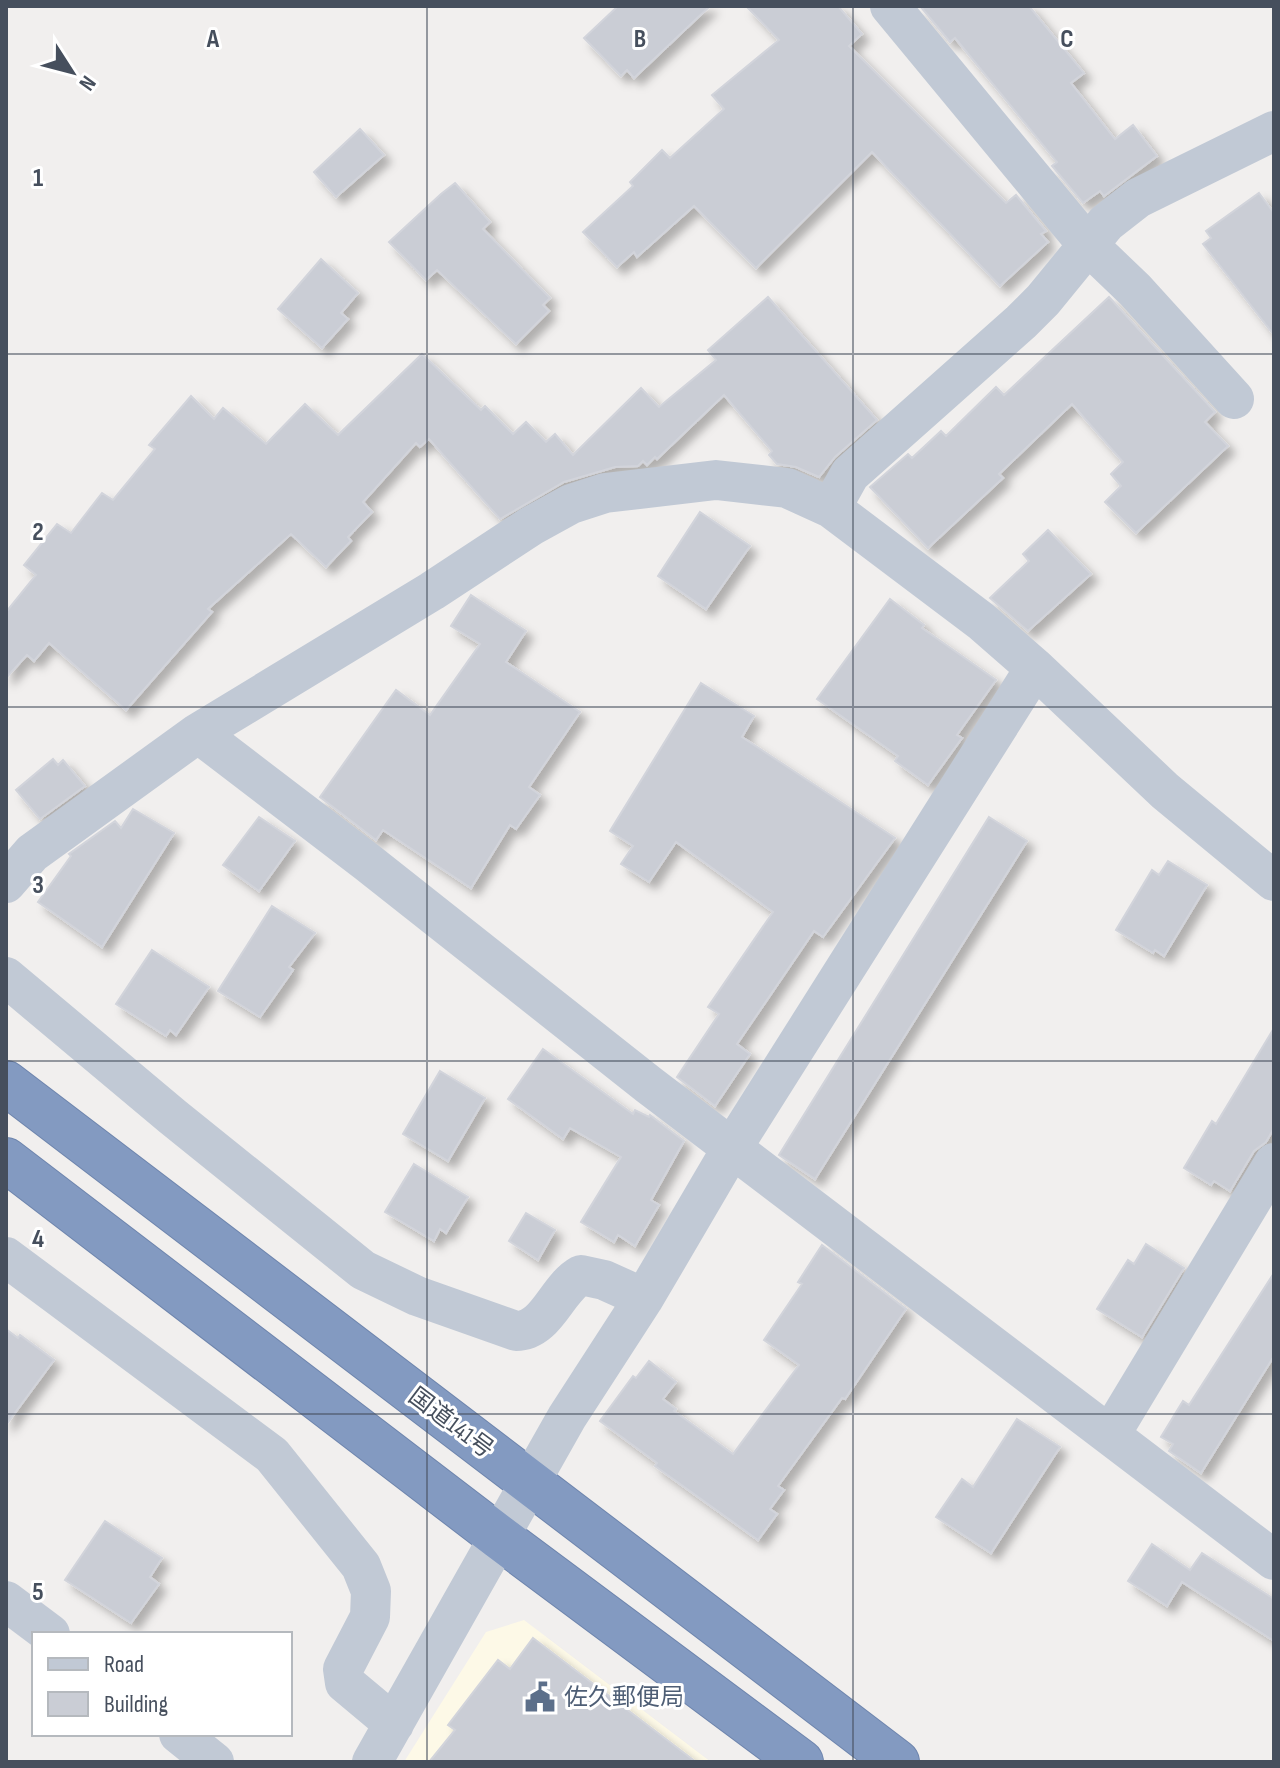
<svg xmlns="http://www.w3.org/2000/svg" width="1280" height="1768" viewBox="0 0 1280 1768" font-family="'Sofia Sans Condensed','Noto Sans JP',sans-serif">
  <defs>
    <filter id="shadow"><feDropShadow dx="7" dy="7" stdDeviation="4" flood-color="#0004"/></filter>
  </defs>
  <rect width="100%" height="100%" fill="#f1efee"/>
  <!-- commercial -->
  <path fill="#fdf9e7" d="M524,1620L711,1762H404L486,1632Z"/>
  <!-- building -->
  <path fill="#cacdd5" stroke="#d2d4db" stroke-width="2" filter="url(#shadow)" d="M618,6H710L634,78L627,70L621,76L584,38Z
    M746,6H838L862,34L849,46L1006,203L1016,195L1046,231L1041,234L1048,242L1000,286L872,152L756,268L694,206L637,257L634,252L617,267L583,232L633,186L630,182L662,150L670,158L724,109L712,95L779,40Z
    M920,6H1029L1084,73L1071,83L1115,139L1133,125L1157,156L1104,196L1100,191L1083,203L1052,166L1057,162L955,38L950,42Z
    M360,129L384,155L336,197L314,172Z
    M455,183L490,222L483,229L550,298L543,305L549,311L516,344L437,270L426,280L389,242L441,194Z
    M1259,193L1274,213V335L1203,244L1211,238L1206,231Z
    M321,259L358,293L341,313L348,319L322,348L278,309Z
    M768,297L877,420L835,457L819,477L796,467L777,464L769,455L772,451L724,395L657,459L655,457L647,465L643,461L638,466L615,467L564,482L500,519L429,439L420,447L416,443L363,502L372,512L348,537L351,541L326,567L291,534L208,609L212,612L126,710L49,643L34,661L27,655L6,678V612L36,575L24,565L57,524L71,533L102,493L113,500L155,449L149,445L191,396L214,419L223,408L266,444L305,404L338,435L422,354L481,410L485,406L513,434L526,422L546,442L555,434L573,455L641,388L659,407L716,360L708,350Z
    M1109,297L1215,412L1205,422L1228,446L1136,533L1105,502L1121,486L1111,474L1123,462L1072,404L999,474L1003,478L928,548L870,487L908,454L912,458L941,431L946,436L996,387L1004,395Z
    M700,512L750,546L706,609L658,576Z
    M1048,530L1091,574L1028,631L990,598L1029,561L1023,554Z
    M471,595L526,631L506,662L580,712L529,787L540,795L516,829L510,825L471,888L383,830L376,840L320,797L396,690L430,715L480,644L451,626Z
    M890,599L924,625L922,628L996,680L957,735L962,738L928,785L895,761L898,756L817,699Z
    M701,683L754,716L742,737L895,838L823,937L814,931L737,1044L750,1054L715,1106L677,1077L719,1014L708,1007L773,912L676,842L649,882L621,864L633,846L610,831Z
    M53,759L58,765L63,760L85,786L40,819L16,790Z
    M133,809L174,833L102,947L38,902L71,856L69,854L115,821L121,828Z
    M259,817L295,841L259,891L223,865Z
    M989,817L1027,841L815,1179L779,1155Z
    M1168,861L1207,885L1164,956L1155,950L1153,953L1116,930L1152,870L1159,875Z
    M272,906L315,933L289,967L293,970L260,1017L218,991Z
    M152,950L209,987L176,1035L170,1030L166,1036L116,1004Z
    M1274,1028V1128L1266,1142L1254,1151L1230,1191L1214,1181L1211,1185L1184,1168L1212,1121L1216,1124Z
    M543,1049L633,1114L635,1110L649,1117L650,1115L684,1141L651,1200L659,1205L635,1246L618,1235L614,1242L581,1222L621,1157L570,1128L563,1139L508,1099Z
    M440,1071L485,1098L448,1161L403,1134Z
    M414,1164L468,1197L446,1233L440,1229L434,1241L385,1212Z
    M526,1213L555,1230L538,1260L509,1241Z
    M1146,1244L1184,1268L1142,1337L1097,1309L1128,1260L1134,1264Z
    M822,1245L906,1309L845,1399L842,1398L778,1486L784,1490L770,1509L777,1514L758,1540L655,1466L657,1463L600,1421L633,1376L636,1378L649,1361L676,1382L663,1399L676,1409L674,1411L733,1454L799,1365L764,1340L802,1284L798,1282Z
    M1274,1273V1356L1201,1473L1169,1451L1173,1444L1161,1437L1183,1401L1189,1405Z
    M6,1329L18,1338L20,1335L54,1360L6,1425Z
    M1017,1419L1060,1447L991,1553L936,1517L962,1479L973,1487Z
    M105,1521L162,1558L150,1577L159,1584L131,1623L65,1580Z
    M1152,1544L1190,1570L1202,1553L1274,1599V1641L1182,1582L1167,1606L1128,1581Z
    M533,1638L696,1762H429L455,1730L448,1725L498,1660L510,1669Z"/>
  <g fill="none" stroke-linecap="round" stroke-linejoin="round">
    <!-- highway casing -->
    <g stroke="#6e85ad" stroke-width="46">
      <path id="highway" d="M6,1083L897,1762
        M6,1160L499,1537L801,1762"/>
    </g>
    <!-- minor -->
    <path stroke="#c1c9d5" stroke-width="40" d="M890,6L1086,243L1135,290L1234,399
      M831,508L850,474L1021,322L1043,300L1106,223L1138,198L1274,131
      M198,733L367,862L649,1085L1274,1560
      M6,883L32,853L198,733L432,591L531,526L571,504L605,493L716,480L787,488L831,508L981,621L1035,668L1165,791L1274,881
      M6,977L173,1117L363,1270L417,1296L516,1331C547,1331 556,1289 581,1275L604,1280L644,1298
      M6,1257L272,1455L361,1566L371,1591L370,1617L343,1669L345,1683L394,1724
      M1110,1435L1274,1163
      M6,1601L50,1634
      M179,1734L214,1762
      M372,1762L567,1417L644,1298L732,1148L1035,668"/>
    <!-- highway -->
    <use href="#highway" stroke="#839ac1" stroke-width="44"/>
  </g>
  <!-- grid -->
  <path fill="none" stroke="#464f5d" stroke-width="2" stroke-opacity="0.55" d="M427,6V1762M853,6V1762M6,354H1274M6,707H1274M6,1061H1274M6,1414H1274"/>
  <!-- icons -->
  <defs>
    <g id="civic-bare" transform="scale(2.4)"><path d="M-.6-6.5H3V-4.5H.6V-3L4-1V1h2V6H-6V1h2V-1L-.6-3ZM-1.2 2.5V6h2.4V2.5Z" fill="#5c6f8a" stroke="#fff" stroke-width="2.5" paint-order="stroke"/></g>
  </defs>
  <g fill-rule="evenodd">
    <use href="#civic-bare" x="540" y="1697"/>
  </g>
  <g text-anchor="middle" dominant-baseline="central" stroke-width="6" stroke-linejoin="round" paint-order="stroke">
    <!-- street labels -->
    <g font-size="24" fill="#464f5d" stroke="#fff">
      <text transform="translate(451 1423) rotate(37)">国道141号</text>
    </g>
    <!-- service labels -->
    <g font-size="24" fill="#4e5e75" stroke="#fff" text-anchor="start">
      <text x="564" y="1697">佐久郵便局</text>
    </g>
  </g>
  <g font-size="26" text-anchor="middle" font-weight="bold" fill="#464f5d" stroke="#fff" stroke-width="6" stroke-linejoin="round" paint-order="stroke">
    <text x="213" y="47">A</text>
    <text x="640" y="47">B</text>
    <text x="1067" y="47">C</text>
    <text x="38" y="186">1</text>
    <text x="38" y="540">2</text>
    <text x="38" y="893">3</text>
    <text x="38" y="1247">4</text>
    <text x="38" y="1600">5</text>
  </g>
  <!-- border -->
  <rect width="1280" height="1768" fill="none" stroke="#464f5d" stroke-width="16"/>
  <!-- legend -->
  <rect x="32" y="1632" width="260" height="104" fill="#ffffff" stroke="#b5b9be" stroke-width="2"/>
  <rect x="48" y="1658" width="40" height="12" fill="#c1c9d5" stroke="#b5b9be" stroke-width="2"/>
  <text x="104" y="1672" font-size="24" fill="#464f5d">Road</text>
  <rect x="48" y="1692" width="40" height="24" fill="#cacdd5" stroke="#b5b9be" stroke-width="2"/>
  <text x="104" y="1712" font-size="24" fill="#464f5d">Building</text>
  <!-- north arrow -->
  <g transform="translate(72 72) rotate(126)" stroke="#ffffff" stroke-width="6" paint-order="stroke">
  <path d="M0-6L14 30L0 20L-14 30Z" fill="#464f5d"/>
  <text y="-12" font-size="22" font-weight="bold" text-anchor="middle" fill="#464f5d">N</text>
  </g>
</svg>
